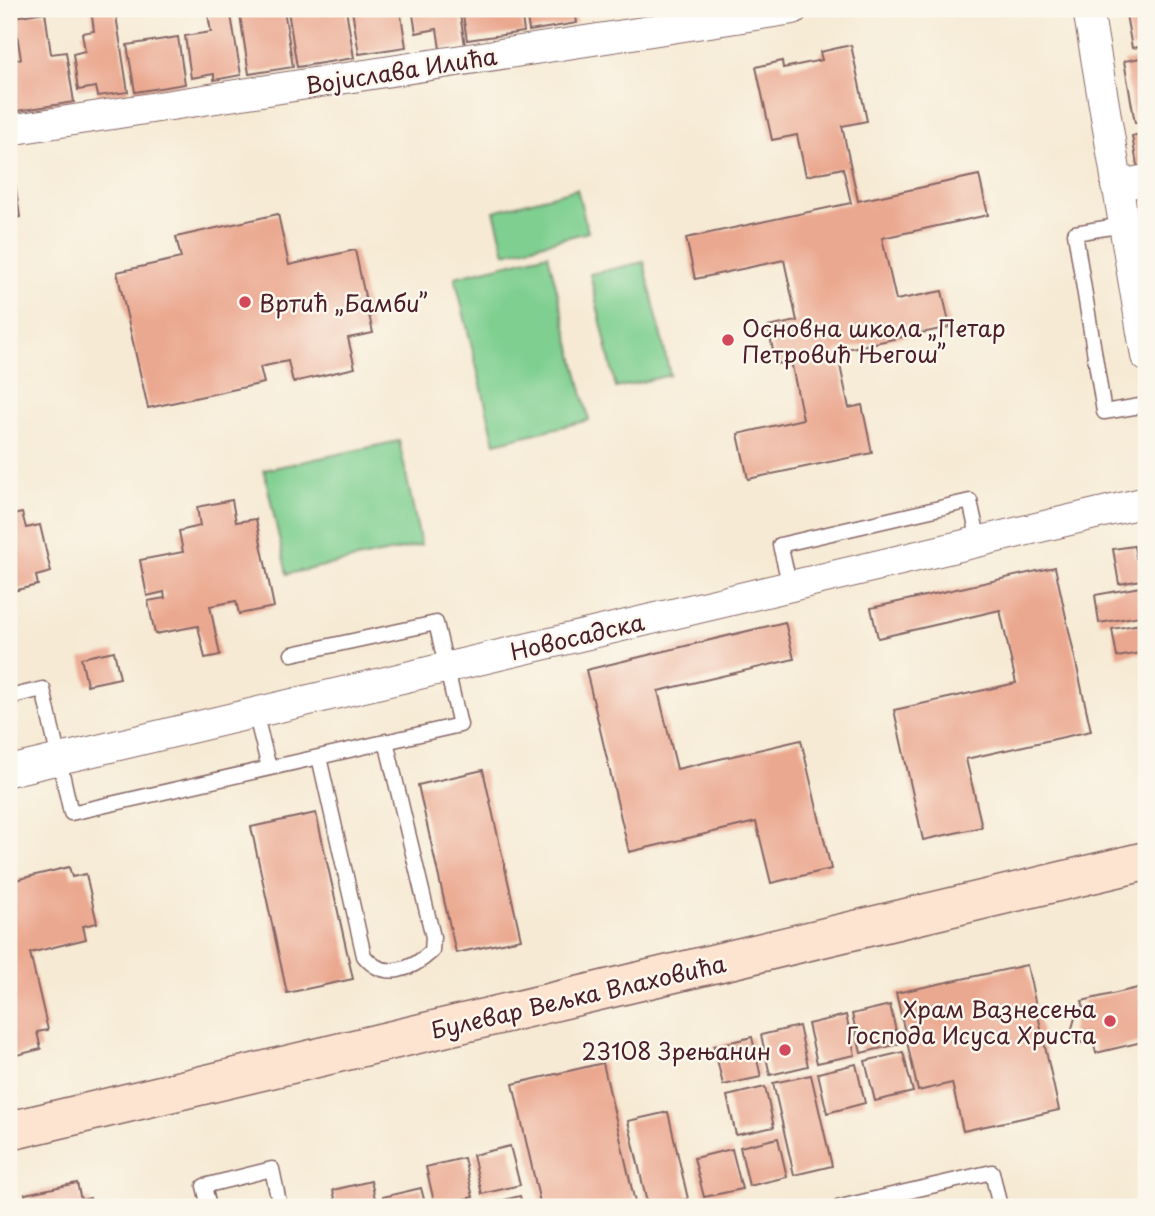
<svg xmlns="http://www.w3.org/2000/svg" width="1155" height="1216" viewBox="0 0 1155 1216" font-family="'Playpen Sans',sans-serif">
  <rect width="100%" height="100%" fill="#fbf7ec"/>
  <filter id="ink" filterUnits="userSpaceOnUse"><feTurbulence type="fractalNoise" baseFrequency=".0143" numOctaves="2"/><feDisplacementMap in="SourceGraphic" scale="14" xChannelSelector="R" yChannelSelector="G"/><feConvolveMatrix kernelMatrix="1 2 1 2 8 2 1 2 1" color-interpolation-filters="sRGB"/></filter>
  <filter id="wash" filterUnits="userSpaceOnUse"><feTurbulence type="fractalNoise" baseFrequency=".00686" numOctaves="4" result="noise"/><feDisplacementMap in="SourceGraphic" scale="28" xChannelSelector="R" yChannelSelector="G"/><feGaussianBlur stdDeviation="1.57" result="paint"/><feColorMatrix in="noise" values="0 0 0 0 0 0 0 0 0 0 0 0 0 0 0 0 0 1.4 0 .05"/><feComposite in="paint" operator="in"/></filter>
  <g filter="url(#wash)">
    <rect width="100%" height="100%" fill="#f6ead4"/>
    <!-- green -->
    <path fill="#7ecf90" stroke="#64775e" stroke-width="2" d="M577,189L588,232L505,253L494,211Z
      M548,254L589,420L495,443L455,277Z
      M644,262L670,375L616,388L590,274Z
      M399,441L421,545L287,574L264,470Z"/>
    <g id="blocks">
      <!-- building -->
      <path fill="#eba890" d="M91,9H115L128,92L98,96L96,87L78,90L73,54L85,51L82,33L94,31Z
        M207,9H230L241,75L214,80V74L191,78L185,36L211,32Z
        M284,9L293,67L249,74L240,15Z
        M303,9H346L354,58L297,67L288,11Z
        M400,9L406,47L359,54L352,10Z
        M412,9H459L465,45L440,49L437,29L416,33Z
        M462,9H521L524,32L467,40Z
        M526,9H575L577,23L529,31Z
        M1125,9H1146V46L1132,48Z
        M45,12L51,54L66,52L74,102L17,111L9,61L21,59L14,17Z
        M178,37L185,84L135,92L127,45Z
        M851,45L867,121L842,126L858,201L979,175L988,215L882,238L896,300L942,291L950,327L837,351L849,408L862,405L872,453L748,479L738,434L803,419L791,361L776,364L768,327L797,321L784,260L695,279L686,238L851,203L843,168L806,176L797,135L772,140L756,67L782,61L783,68L822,60L820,52Z
        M1146,57V121L1135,123L1124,61Z
        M1146,133V170L1138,171L1132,136Z
        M12,162L20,217L9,219V163Z
        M278,214L289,265L355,250L373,333L348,338L355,368L293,382L288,361L260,367L264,383L148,408L117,272L181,258L176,237Z
        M232,500L236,522L256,519L274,607L239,614L236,601L210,606L220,655L205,658L198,626L155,634L148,601L165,598L164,592L147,596L140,560L183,552L179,531L200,526L197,507Z
        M22,513L26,528L40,525L51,572L36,576L38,585L9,592V516Z
        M1134,546L1136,558L1145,557L1146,579L1119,584L1113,549Z
        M1055,567L1091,731L966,759L982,827L923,840L894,710L1016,683L1000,610L878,638L871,608Z
        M1146,586V615L1099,623L1095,595Z
        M785,622L794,659L658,691L677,769L801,740L831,869L771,883L756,822L629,852L586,670Z
        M1146,623V652L1117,657L1112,629Z
        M114,651L120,678L87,685L81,658Z
        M483,770L521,939L456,953L418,785Z
        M316,813L353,979L287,993L251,827Z
        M9,860L15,880L69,867L72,877L86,874L97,923L83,926L86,939L30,953L48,1030L37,1032L41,1049L9,1057Z
        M1027,965L1059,1110L963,1131L952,1083L918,1091L896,993Z
        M1146,986V1041L1096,1053L1093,1041L1082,1043L1071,1032L1075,1018L1085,1012L1082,1001Z
        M890,1005L899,1044L861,1053L852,1014Z
        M846,1015L855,1055L817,1063L808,1024Z
        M799,1026L808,1066L770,1075L761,1035Z
        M752,1037L761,1077L723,1085L714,1046Z
        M903,1052L913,1092L875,1101L865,1061Z
        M603,1063L636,1207H541L513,1084Z
        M856,1064L865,1103L827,1113L818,1073Z
        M811,1075L832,1166L794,1175L773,1083Z
        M765,1087L774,1127L736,1135L727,1096Z
        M668,1112L688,1199L648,1207L628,1121Z
        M778,1138L787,1177L749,1186L740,1147Z
        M510,1146L520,1185L482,1194L473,1155Z
        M732,1149L742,1189L704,1197L694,1158Z
        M464,1158L473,1197L435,1206L426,1167Z
        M371,1181L377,1207H337L333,1190Z
        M77,1183L81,1200L90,1198L92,1207H28L25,1194Z
        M421,1188L426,1207H386L383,1197Z
        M520,1196L523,1207H480V1206Z"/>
    </g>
  </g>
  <g filter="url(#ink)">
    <use href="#blocks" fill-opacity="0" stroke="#866666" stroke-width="2"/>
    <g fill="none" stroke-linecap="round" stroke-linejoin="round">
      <!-- lane casing -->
      <g stroke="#866666" stroke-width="17">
        <path id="lane" d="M1123,225L1075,233L1104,412L1146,405
          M790,586L780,545L970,501L979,541
          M9,697L43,689L71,813L460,725L436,623L292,654
          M255,712L269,768
          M319,757L364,956C384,981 412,970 432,951L433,937L386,741
          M209,1207L204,1186L272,1169L280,1207
          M840,1207L992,1172L1000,1207"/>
      </g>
      <!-- street casing -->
      <g stroke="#866666" stroke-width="32">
        <path id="street" d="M1088,9L1146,356
          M9,130L793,9
          M1116,186L1146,180
          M9,771L1146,502"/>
      </g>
      <!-- secondary casing -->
      <g stroke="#866666" stroke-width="41">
        <path id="secondary" d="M9,1131L1146,861"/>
      </g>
      <!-- lane -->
      <use href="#lane" stroke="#fff" stroke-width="14"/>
      <!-- street -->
      <use href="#street" stroke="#fff" stroke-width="30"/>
      <!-- secondary -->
      <use href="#secondary" stroke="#fde4d1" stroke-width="38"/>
    </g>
  </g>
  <!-- markers -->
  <g fill="#d1495b" stroke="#fbf7ec" stroke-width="2.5">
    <circle cx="245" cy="302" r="7"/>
    <circle cx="728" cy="340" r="7"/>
    <circle cx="1110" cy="1021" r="7"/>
    <circle cx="785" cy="1050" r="7"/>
  </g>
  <g text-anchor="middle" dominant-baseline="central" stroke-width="5" stroke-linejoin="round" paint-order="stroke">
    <!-- street labels -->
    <g font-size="23" fill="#4a1f2b" stroke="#fbf7ec">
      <text transform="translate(401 70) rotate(-9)">Војислава Илића</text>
      <text transform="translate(577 636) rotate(-13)">Новосадска</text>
      <text transform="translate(578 996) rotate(-13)">Булевар Вељка Влаховића</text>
    </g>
    <!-- poi labels -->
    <g font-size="23" fill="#4a1f2b" stroke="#fbf7ec" text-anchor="start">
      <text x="259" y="302">Вртић „Бамби”</text>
      <text x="742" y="327">Основна школа „Петар<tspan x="742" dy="26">Петровић Његош”</tspan></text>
      <text x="1096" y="1008" text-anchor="end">Храм Вазнесења<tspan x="1096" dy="26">Господа Исуса Христа</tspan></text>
      <text x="771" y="1050" text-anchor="end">23108 Зрењанин</text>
    </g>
  </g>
  <!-- margin -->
  <rect width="1155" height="1216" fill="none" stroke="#fbf7ec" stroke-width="35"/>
</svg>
